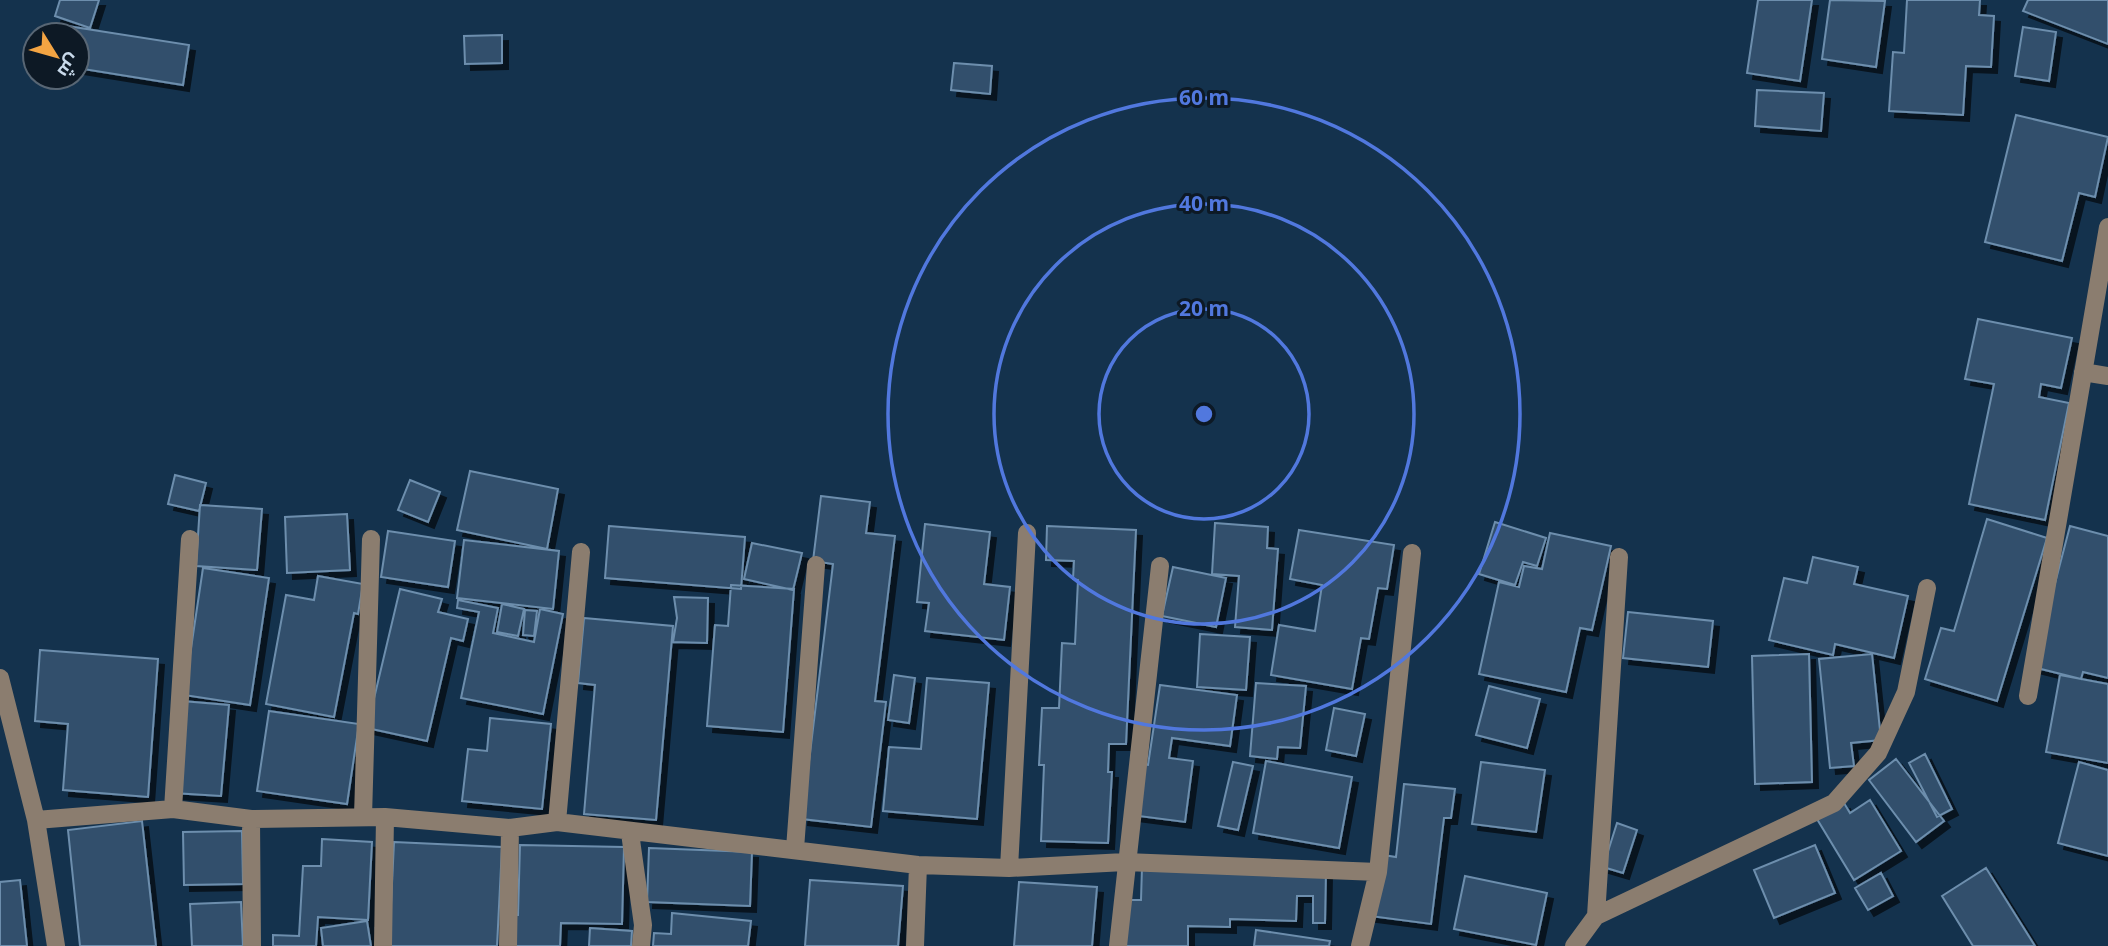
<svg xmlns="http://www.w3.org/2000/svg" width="2108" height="946" viewBox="0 0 2108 946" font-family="'Noto Sans',Cairo,sans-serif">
  <defs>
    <filter id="shadow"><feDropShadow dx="6" dy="6" stdDeviation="0" flood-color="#0009"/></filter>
  </defs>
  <rect width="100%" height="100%" fill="#14324d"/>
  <!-- building -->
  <path fill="#31506c" stroke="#6d8ead" stroke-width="2" filter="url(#shadow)" d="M60,0H99L90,28L55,16Z
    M1758,0H1812L1800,81L1747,73Z
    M1830,0L1885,1L1876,67L1822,59Z
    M1907,0H1980L1979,15L1994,16L1991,67L1966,66L1963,115L1889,111L1893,52L1904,53Z
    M2028,0H2108V44L2023,11Z
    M61,25L189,45L183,85L77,68V35H60Z
    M2023,27L2056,32L2049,81L2015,76Z
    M502,35V63L465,64L464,36Z
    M954,63L992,66L990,94L951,90Z
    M1757,90L1824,93L1821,131L1755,126Z
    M2016,115L2108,137L2095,197L2079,193L2062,261L1985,242Z
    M1978,319L2072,338L2061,388L2041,384L2039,397L2069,403L2045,520L1969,504L1994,384L1965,379Z
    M470,471L558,489L547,549L457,530Z
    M175,475L206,483L199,511L168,504Z
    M410,480L440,492L428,522L398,510Z
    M821,496L870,502L866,533L895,536L875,701L886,702L871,827L802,819L833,564L813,561Z
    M200,505L262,509L257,570L196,566Z
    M347,514L350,570L287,573L285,517Z
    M1987,519L2047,538L1997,701L1925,679L1941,628L1954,631Z
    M1495,522L1546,538L1537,566L1523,562L1515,585L1479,574Z
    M1215,523L1268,527L1267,548L1278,549L1272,630L1235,627L1239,576L1212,574Z
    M925,524L990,532L984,584L1010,587L1004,640L925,631L929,603L917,602Z
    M609,526L745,537L741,589L605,578Z
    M1047,526L1136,530L1126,744H1109L1108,772H1112L1108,843L1041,841L1044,765H1039L1042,708H1059L1062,643L1075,644L1078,580L1073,579L1074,561L1046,560Z
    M2070,526L2108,536V678L2083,672L2081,679L2033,667Z
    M1299,530L1394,545L1387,589L1378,588L1369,639L1361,638L1352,689L1271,675L1279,625L1315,631L1322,585L1290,579Z
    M388,531L455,541L448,587L381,577Z
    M1550,533L1611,546L1592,630L1580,628L1566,692L1479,674L1499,582L1519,587L1524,566L1542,569Z
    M464,540L559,551L553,609L457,598Z
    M752,543L802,553L793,590L744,579Z
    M1813,557L1858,567L1854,584L1908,596L1894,658L1835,644L1833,655L1769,640L1784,578L1807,583Z
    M1173,567L1226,578L1216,627L1162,616Z
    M203,568L269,578L250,705L184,695Z
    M318,576L363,584L358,614L354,613L334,717L266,704L286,595L314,600Z
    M731,585L794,589L783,732L707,726L715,625L728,626Z
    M400,589L442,599L438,612L468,619L463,641L451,638L427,741L367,728Z
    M674,597L708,598L707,643L673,642L677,618Z
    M458,600L498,608L493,633L534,642L540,609L563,614L543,714L461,698L479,612L457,608Z
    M502,604L524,609L518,636L497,632Z
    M525,610L537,611L534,636L523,635Z
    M1628,612L1713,621L1708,667L1623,658Z
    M584,618L673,626L656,820L584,814L595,685L578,683Z
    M1200,634L1250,637L1246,690L1197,687Z
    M40,650L158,659L148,797L63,790L68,724L35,721Z
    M1809,654L1812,782L1755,784L1752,656Z
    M1872,654L1881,740L1851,743L1854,766L1830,768L1819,659Z
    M894,675L915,678L909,723L888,720Z
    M2060,675L2108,684V763L2046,752Z
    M927,678L989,683L977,819L883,811L889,747L921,749Z
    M1256,683L1306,686L1300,748L1278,747L1277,759L1250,756Z
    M1160,685L1237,695L1230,746L1172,738L1169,758L1193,761L1185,822L1131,815L1139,764L1148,765Z
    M1489,686L1540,699L1527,748L1476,735Z
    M182,701L229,705L221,796L173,793Z
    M1334,708L1365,714L1356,756L1326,750Z
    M269,711L359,724L347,804L257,791Z
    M490,718L551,724L542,809L462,801L468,749L487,751Z
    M1925,754L1952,809L1937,817L1909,763Z
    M1896,759L1944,821L1916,842L1869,780Z
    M1266,761L1352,777L1339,848L1253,833Z
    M1233,762L1253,766L1238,830L1218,826Z
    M1481,762L1545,770L1536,832L1472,824Z
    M2079,762L2108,770V856L2058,843Z
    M1404,784L1455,789L1451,818H1444L1431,924L1370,916L1377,854L1396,857Z
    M1870,800L1901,851L1854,880L1817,819L1844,803L1850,813Z
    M142,821L156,946H80L68,830Z
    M1617,823L1637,830L1623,873L1603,867Z
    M242,831L243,884L184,885L183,832Z
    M322,839L372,842L368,920L318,917L316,946H273V935L299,936L303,866H321Z
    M394,842L502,847L497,946H389Z
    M520,845L624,847L622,924L561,923L560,946H510L511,915H518Z
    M1815,845L1835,893L1774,918L1754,870Z
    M649,848L752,852L750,906L647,902Z
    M1142,867L1326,871L1325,923H1313V896H1297L1296,921L1230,919V927L1188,926V946H1121L1123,900H1141Z
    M1986,868L2035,946H1973L1942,896Z
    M1881,873L1893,896L1868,910L1855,888Z
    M1465,876L1547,893L1536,945L1454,929Z
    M20,880L27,946H0V882Z
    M810,880L903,886L898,946H805Z
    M1019,882L1097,887L1092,946H1014Z
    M241,902L243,946H192L190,904Z
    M672,913L751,921L748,946H653L654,933L671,934Z
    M367,921L371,946H323L321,928Z
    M590,928L632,931L631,946H589Z
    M1256,930L1330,941L1329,946H1254Z"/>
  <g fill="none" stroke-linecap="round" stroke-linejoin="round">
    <!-- minor -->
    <path stroke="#8b7d6f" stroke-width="18" d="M2083,372L2108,376
      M0,678L36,820L56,946
      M2028,696L2108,227
      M173,809L190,539
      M363,817L371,539
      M251,819L252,946
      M36,820L173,809L251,819L385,817L510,828L557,822L918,865L1009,868L1125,862L1378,872
      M557,822L581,552
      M630,833L643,925L641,946
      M795,849L816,565
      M1009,868L1027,533
      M1596,916L1834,803L1878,753L1906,692L1927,588
      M383,946L385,817
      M508,946L510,828
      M915,946L918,865
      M1118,946L1160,566
      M1360,946L1378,872L1412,553
      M1574,946L1596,916L1619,557"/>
  </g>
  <!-- distance rings -->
  <g fill="none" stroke="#5178de" stroke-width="3.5">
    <circle cx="1204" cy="414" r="105"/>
    <circle cx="1204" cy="414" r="210"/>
    <circle cx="1204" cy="414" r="316"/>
  </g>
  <circle cx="1204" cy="414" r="10" fill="#5178de" stroke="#0d1925" stroke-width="3.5"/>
  <g font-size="21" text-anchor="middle" font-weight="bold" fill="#5178de" stroke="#0d1925" stroke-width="6" stroke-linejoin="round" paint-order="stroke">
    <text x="1204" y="105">60 m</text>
    <text x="1204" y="211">40 m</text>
    <text x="1204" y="316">20 m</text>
  </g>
  <!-- north arrow -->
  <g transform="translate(56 56) rotate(127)"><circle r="33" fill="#0d1925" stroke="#586674" stroke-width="2"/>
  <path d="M0-5L12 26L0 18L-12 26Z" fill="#f3a443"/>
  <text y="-10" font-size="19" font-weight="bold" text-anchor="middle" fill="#c9daeb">ش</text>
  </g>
</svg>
